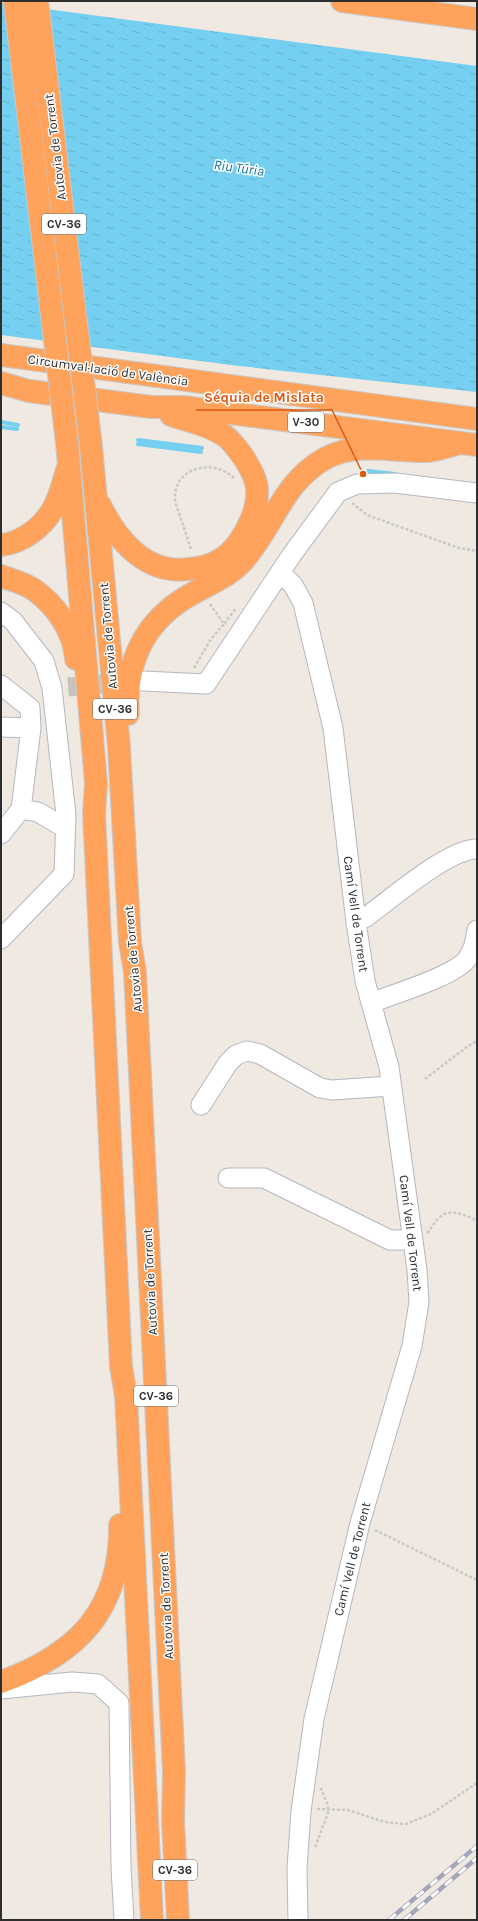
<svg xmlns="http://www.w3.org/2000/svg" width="478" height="1921" viewBox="0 0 478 1921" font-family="Karla,sans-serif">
  <defs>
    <pattern id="water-ripples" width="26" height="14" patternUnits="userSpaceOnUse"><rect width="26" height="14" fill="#75cff0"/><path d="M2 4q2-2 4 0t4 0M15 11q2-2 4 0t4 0" fill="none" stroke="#66b2ce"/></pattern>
  </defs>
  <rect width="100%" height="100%" fill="#efe9e1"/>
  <!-- water -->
  <path fill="url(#water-ripples)" d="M1,3L477,66V392L239,366L1,335Z"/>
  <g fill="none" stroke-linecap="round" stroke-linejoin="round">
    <!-- stream -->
    <path stroke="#75cff0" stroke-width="4" d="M1,422L18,425
      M1,427L17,429
      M138,440L202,448
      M138,444L201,452
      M368,471L395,474"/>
    <!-- minor-tunnel -->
    <path stroke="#c8c4bd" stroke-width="19" stroke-dasharray="19 10" stroke-linecap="butt" d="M68,687L127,682"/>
    <!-- minor casing -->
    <g stroke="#b4b7c1" stroke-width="21">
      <path id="minor" d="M280,573L293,585L303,603L333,728L356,922L365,981L389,1067L417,1270L419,1302L412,1346L360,1523L314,1719L301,1811L297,1868L298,1920
        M1,612L13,621L44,661L52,688L66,815L64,874L1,939
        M143,681L206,684L291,556L338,492L357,484L395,483L477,493
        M1,685L30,708L31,728L21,809L1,834
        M1,727L31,728
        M21,809L38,812L65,828
        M356,922L366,917C391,899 448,849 477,849
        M371,1003C393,994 455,976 467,959C474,950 475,941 477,930
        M201,1105L228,1063L236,1055L247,1051L260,1054L320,1088L332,1090L391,1086
        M228,1178H264L390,1240H412
        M1,1689L72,1682L98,1684L119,1703L121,1868L124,1920"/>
    </g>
    <!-- highway casing -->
    <g stroke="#c9c9c9" stroke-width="24">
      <path id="highway" d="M342,1L477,19
        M1,355L477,419
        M1,383L29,391L151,407H184L477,445
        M67,443L96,783L94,814L121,1366L126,1396L152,1920
        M91,446L119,747L130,942L135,972L174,1772L173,1821L178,1920
        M100,505C117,540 146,575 189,569C200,568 209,566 218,561C241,549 262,508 256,483C254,474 249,466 244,458C238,450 231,439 222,434C207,424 187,421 171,415
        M1,545C22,543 43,527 53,509C60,497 63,483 67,470
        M1,576C11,580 24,583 33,589C56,605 74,631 76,659
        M128,714C125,663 144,621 190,595C207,585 230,576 243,561C274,526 282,482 326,458C358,441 393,452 428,451C438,450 450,446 460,443
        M1,1682C78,1654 121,1610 120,1525"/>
    </g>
    <!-- path -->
    <path stroke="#c9c9c9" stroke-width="2.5" stroke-dasharray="3 2" stroke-linecap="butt" d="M352,503L367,515L459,548L477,551
      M191,549L175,501C172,467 214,457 235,479
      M210,604L224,624L236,608
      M194,668L211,639L224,624
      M425,1079L468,1046L477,1041
      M427,1233C432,1228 434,1222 439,1218C449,1207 466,1215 477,1221
      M375,1530L477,1580
      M317,1809L348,1810L385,1822L406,1824L431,1814L477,1783
      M315,1847L328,1813V1806L321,1788"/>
    <!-- minor -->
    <use href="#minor" stroke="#fff" stroke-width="19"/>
    <!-- highway -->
    <use href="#highway" stroke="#ffa35c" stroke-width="22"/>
    <!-- rail casing -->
    <g stroke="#a3a6b8" stroke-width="4.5">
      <path id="rail" d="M389,1920L477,1846
        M404,1920L477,1858"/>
    </g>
    <!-- rail -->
    <use href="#rail" stroke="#fff" stroke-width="3" stroke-dasharray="9" stroke-linecap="butt"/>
    <!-- highway-bridge casing -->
    <g stroke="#c9c9c9" stroke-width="24" stroke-linecap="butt">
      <path id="highway-bridge" d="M15,1L67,443
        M37,1L91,446"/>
    </g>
    <!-- highway-bridge -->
    <use href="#highway-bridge" stroke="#ffa35c" stroke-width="22"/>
  </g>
  <g text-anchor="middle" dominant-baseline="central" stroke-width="3" stroke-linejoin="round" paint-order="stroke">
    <!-- shield labels -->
    <g fill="#fff" stroke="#6d6d6d" stroke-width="1">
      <rect x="42" y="214" width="44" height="20" rx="3"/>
      <rect x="288" y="412" width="36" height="20" rx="3"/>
      <rect x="93" y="699" width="44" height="20" rx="3"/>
      <rect x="134" y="1386" width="44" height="20" rx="3"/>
      <rect x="153" y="1860" width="44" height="20" rx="3"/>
    </g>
    <g font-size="12" font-weight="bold" fill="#2e2e2e">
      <text x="64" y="224">CV-36</text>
      <text x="306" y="422">V-30</text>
      <text x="115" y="709">CV-36</text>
      <text x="156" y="1396">CV-36</text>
      <text x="175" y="1870">CV-36</text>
    </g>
    <!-- street labels -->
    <g font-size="13" fill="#2e2e2e" stroke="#fff">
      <text transform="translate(55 147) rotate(-97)">Autovia de Torrent</text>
      <text transform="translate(108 370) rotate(8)">Circumval·lació de València</text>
      <text transform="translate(108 636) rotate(-95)">Autovia de Torrent</text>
      <text transform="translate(356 914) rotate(82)">Camí Vell de Torrent</text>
      <text transform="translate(133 959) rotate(-95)">Autovia de Torrent</text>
      <text transform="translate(411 1233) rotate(83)">Camí Vell de Torrent</text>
      <text transform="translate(150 1282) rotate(-93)">Autovia de Torrent</text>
      <text transform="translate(352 1559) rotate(-76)">Camí Vell de Torrent</text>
      <text transform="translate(166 1606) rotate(-93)">Autovia de Torrent</text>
    </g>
    <!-- water labels -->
    <g font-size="14" font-style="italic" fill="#0d6fa3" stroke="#fff">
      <text transform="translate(239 168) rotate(8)">Riu Túria</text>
    </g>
  </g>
  <!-- callouts -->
  <path fill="none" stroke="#df570e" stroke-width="1.5" d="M363 474L332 410H196"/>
  <circle fill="#df570e" stroke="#fff" stroke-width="1.5" cx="363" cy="474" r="4"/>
  <g font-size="14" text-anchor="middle" font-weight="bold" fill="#df570e" stroke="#fff" stroke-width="3" stroke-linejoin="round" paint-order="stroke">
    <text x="264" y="402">Séquia de Mislata</text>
  </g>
  <!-- border -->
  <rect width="478" height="1921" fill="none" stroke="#2e2e2e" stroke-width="4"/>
</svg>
